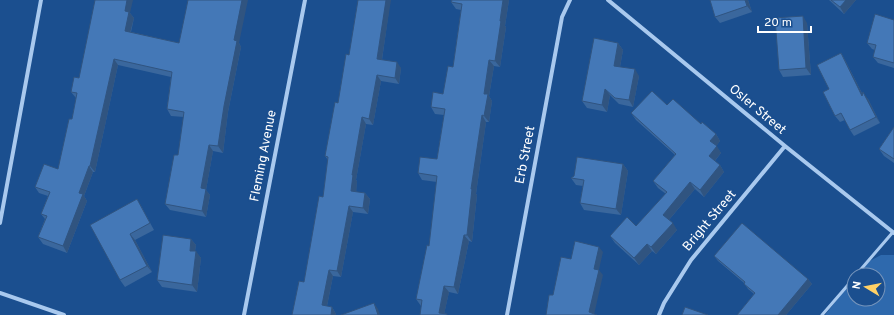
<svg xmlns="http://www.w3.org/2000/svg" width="894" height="315" viewBox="0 0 894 315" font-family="Overpass,sans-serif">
  <rect width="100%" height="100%" fill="#1b4f8f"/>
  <!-- green -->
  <path fill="#2e69ad" d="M881,255H894V315H825L854,278V299H878V275H857L866,263Z"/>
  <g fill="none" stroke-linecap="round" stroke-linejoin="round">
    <!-- lane -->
    <path stroke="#a9c9ee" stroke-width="3" d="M856,275L893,232
      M822,315L854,278"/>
    <!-- street -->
    <path stroke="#a9c9ee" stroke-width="4" d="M608,0L785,146L894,233
      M0,223L41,0
      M0,293L64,315
      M244,315L305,0
      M507,315L562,17L570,0
      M659,315L664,303L691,260L785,146"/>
  </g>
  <!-- wall -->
  <path fill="#3a679d" d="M452,0H509L505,26L506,27L500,67L494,66L489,96L492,101L489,122H486L476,194L477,195L472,242L469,241L458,294L449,292L444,314L448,315L421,306L416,299L429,246L437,182L422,180L418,173L437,159L444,115L435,114L431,107L443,94L453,67L461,10L456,9L451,2Z
    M748,0L752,12L720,23L715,17Z
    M829,0H856L844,14Z
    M389,10L382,60L401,68L399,84L381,81L373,125L366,124L356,180L357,181L356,192L365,193L370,199L368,214L353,212L341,277L333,276L327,306L332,307L336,314V315H292L304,282L323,197L328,160L325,156L338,103Z
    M130,13L134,18L131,32L179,43H239L241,47L228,112L223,153L213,151L206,190L210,195L206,217L170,210L165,204L178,155L184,117L171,116L167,109L171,77L118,65L95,172H93L84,196L87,201L67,253L43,244L38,237L45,219L41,214L48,196L39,193L35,187L58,169L72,119L76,98L71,92L79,78Z
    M894,20V68L878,63L873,57L875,50L872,49L867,43Z
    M807,23L811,75L783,77L779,70Z
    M618,43L623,50L620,67L639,76L633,107L619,104L610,95L607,112L587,108L582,101Z
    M841,53L845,60L863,95L868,99L880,123L854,136L850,130L845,120L840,122L835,116L829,89Z
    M667,105L701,124L716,134L720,141L716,146L721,153L715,161L720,165L724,172L704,197L695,189L669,220L677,230L656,254L652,251L639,265L615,243L610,236L636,226L666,194L658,188L653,181L675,155L636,120L631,113Z
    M894,127V163L884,156L879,149Z
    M623,164L628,171L621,215L584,210L580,203L583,186L576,185L571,178Z
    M137,199L141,206L154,230L135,240L152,272L125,287L120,280Z
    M191,239L196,245L195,251L201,258L197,292L162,287L157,280Z
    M714,256L808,279L812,284L786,315H737L754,294L748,289L744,283L718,261Z"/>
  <!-- shaded-wall -->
  <path fill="#305480" d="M127,0H133L130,13L134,18L129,37L125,31V11Z
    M242,0H248L239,43L241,47L228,112L223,153L218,146L234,40Z
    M386,0H391L381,65L377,59Z
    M503,0H509L505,26L506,27L500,67L495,61L500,21Z
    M745,0H748L752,12L747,6Z
    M846,0H856L844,14L840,7Z
    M803,16L807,23L811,75L806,68Z
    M618,43L623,50L619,72L614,66Z
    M841,53L845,60L867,103L862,96Z
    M114,59L118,65L95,172L90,166Z
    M489,60L494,66L489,96L492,101L489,122L484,116V94Z
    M397,62L401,68L399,84L395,78Z
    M635,69L639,76L633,107L629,100Z
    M377,75L381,81L373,125L369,119Z
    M605,89L610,95L607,112L602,105Z
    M863,92L868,99L880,123L876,117Z
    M482,115L486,122L476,194L477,195L472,242L467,235L471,189Z
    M362,117L366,124L356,180L357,181L356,197L351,191L352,175Z
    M716,134L720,141L715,148L710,141Z
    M209,145L213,151L206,190L210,195L206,217L202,211L201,188Z
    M717,146L721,153L713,163L709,156Z
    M623,164L628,171L621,215L616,209Z
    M720,165L724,172L704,197L700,190Z
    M89,166L93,172L84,196L87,201L67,253L63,246L79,193Z
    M690,182L695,189L668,221L663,215Z
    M365,193L370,199L368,214L363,208Z
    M349,206L353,212L341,277L337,271Z
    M673,223L677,230L656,254L651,247Z
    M130,234L135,240L152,272L147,266Z
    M464,235L469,241L458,294L454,287Z
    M191,239L196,245L194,257L190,251Z
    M647,244L652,251L639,265L634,258Z
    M599,247L603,252L598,274L594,269Z
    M196,251L201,258L197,292L192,285Z
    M329,270L333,276L326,311L322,305Z
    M599,270L603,275L594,315L589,312Z
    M808,279L812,284L786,315H778Z
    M444,286L449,292L444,315L439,313Z
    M374,303L378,309L380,315H378Z
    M332,307L336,314V315H331Z"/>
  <!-- building -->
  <path fill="#4478b7" stroke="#305480" d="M95,0H127L125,11L129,12L125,31L179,43L188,0H242L234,40L237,41L224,106L218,146L209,145L201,188L206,189L202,211L165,204L174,155H178L184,112L167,109L172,72L114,59L90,166H89L79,193L83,194L63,246L38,237L47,216L41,214L50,192L35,187L44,164L58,169L69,119H72L77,93L71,92L74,77L79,78Z
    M358,0H386L377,59L397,62L395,78L377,75L369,119L362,117L352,175H353L351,191L365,193L363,208L349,206L337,271L329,270L322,305L332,307L331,315H292L299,281L304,282L319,196L323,197L328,157L325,156L335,102L338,103L346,54L349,55Z
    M452,0H503L500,21H501L495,61L489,60L484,94H488L484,116L482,115L471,189H472L467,235H464L454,287L444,286L439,313L447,314V315H420L422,300L416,299L427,245L429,246L437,176L418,173L420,157L437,159L445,109L431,107L433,92L443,94L448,66L453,67L462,4L451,2Z
    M710,0H745L747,6L715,17Z
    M831,0H846L840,7Z
    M875,14L894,20V63L873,57L876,45L867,43Z
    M803,16L806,68L779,70L775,18Z
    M594,38L618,43L614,66L635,69L629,100L615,98L605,89L602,105L582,101Z
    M841,53L862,96L863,92L876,117L850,130L841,113L835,116L823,92L829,89L817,65Z
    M652,91L667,105L673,99L701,124L702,122L716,134L710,141L717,146L709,156L720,165L700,190L690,182L663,215L673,223L651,247L647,244L634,258L610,236L627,217L636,226L667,192L653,181L676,154L631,113Z
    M894,127V159L879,149Z
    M577,157L623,164L616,209L580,203L584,180L571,178L574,176Z
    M137,199L150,223L130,234L147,266L120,280L90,225Z
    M742,223L808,279L778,315H737L755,293L744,284L745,282L714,256Z
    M163,235L191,239L190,251H196L192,285L157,280Z
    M575,241L599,247L594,269L599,270L589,312L597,315H546L549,295H553L561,257L571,259Z
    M374,303L378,315H341Z
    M685,307L708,315H682Z"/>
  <g text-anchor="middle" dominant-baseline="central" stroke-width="4" stroke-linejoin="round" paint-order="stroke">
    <!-- street labels -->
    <g font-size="13" fill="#fff" stroke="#1b4f8f">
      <text transform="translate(757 110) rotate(40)">Osler Street</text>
      <text transform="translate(526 155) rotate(-79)">Erb Street</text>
      <text transform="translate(264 156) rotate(-79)">Fleming Avenue</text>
      <text transform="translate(710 221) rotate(-50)">Bright Street</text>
    </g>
  </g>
  <!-- north arrow -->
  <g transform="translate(866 287) rotate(280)"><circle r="19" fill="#1b4f8f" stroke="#7695bc"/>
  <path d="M0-3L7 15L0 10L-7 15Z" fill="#ffd166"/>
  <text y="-6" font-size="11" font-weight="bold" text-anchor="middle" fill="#ffffff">N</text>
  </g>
  <!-- scale -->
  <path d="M758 26v6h53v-6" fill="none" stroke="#ffffff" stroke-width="2"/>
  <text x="764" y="26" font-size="12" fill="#ffffff" stroke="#1b4f8f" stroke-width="3" paint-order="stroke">20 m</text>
</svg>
